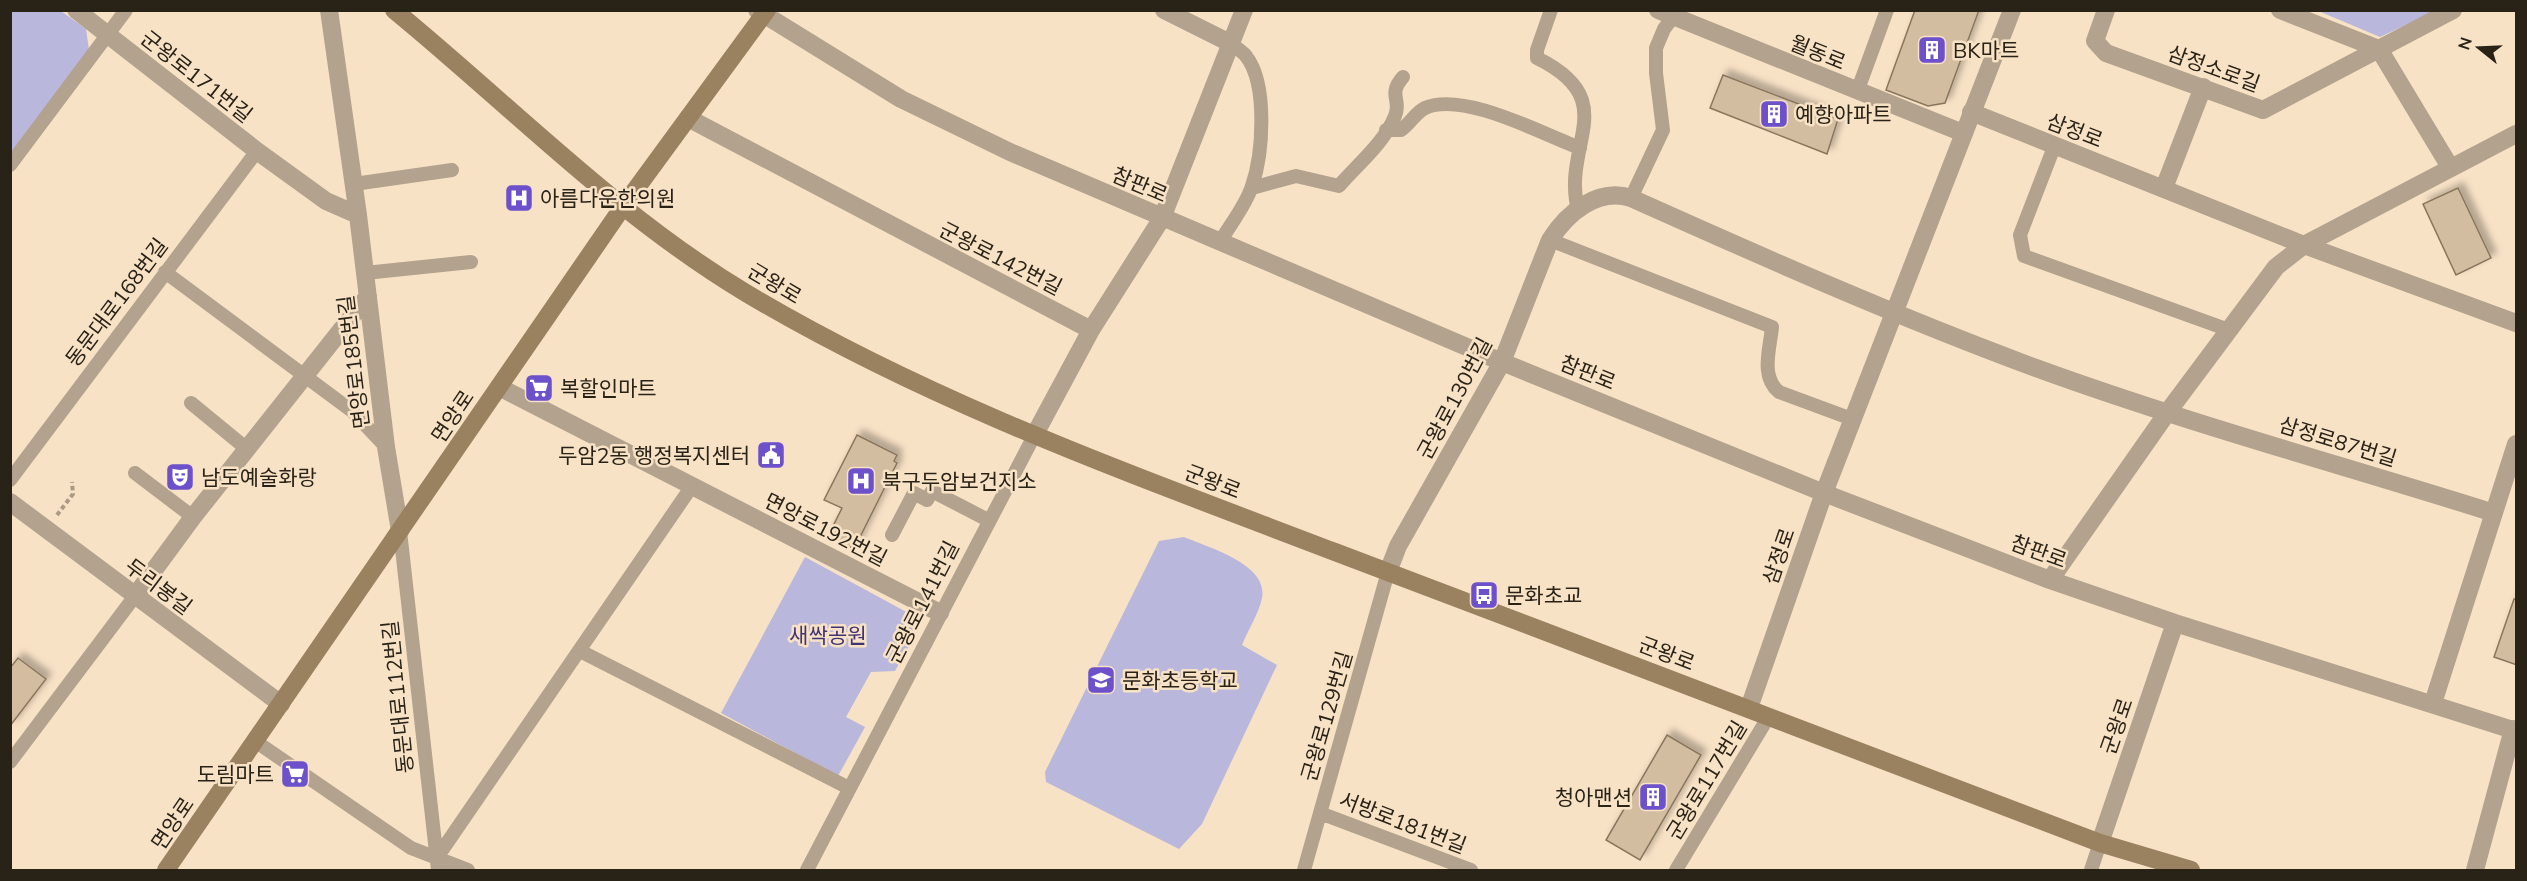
<svg xmlns="http://www.w3.org/2000/svg" width="2527" height="881" viewBox="0 0 2527 881" font-family="Mulish,'Noto Sans KR',sans-serif">
  <defs>
    <filter id="shadow"><feDropShadow dx="5.5" dy="-5.5" stdDeviation="3" flood-color="#0004"/></filter>
  </defs>
  <rect width="100%" height="100%" fill="#f8e2c6"/>
  <!-- green -->
  <path fill="#b9b7db" d="M2316,10L2435,11L2380,37Z
    M10,11H61L86,29L89,50L12,153Z
    M1184,537C1207,547 1269,564 1262,598C1259,613 1248,630 1242,645L1277,665L1202,824L1179,849L1046,782L1045,772L1159,541Z
    M805,557L923,621L895,671L871,672L846,717L865,727L838,776L721,713Z"/>
  <!-- building -->
  <path fill="#d2bda1" stroke="#89765c" stroke-width="1.5" filter="url(#shadow)" d="M1915,10H1979L1945,103L1928,106L1886,90Z
    M1723,75L1838,119L1827,154L1710,108Z
    M2458,188L2491,258L2456,275L2423,204Z
    M857,435L897,455L894,461L897,463L854,549L828,536L842,508L824,500Z
    M2514,599H2517V665L2494,657Z
    M18,658L46,679L10,726V668Z
    M1667,735L1701,755L1640,860L1606,840Z"/>
  <g fill="none" stroke-linecap="round" stroke-linejoin="round">
    <!-- path -->
    <path stroke="#aa9a84" stroke-width="4" stroke-dasharray="4.5 3" stroke-linecap="butt" d="M57,515L73,494L72,482"/>
    <!-- service -->
    <path stroke="#b3a28d" stroke-width="14" d="M1551,10L1537,50V58C1624,101 1561,144 1578,210
      M1857,92L1887,10
      M1386,130H1401C1410,124 1416,112 1425,108C1464,91 1542,134 1580,148
      M2054,147L2020,235L2024,256L2229,330
      M10,165L126,10
      M354,184L452,170
      M1252,188L1296,176L1339,186C1357,165 1385,142 1395,116C1402,100 1387,95 1403,77
      M1631,198L1663,130L1656,73V48L1664,29L1678,10
      M1550,240L1772,327C1770,349 1760,376 1779,392L1852,419
      M1220,242C1230,225 1246,205 1252,186C1263,154 1268,84 1246,56C1243,52 1236,48 1232,44
      M165,272L352,411L386,447
      M365,273L471,262
      M191,403L247,449
      M135,473L193,517
      M10,480L257,151
      M400,531L438,870
      M892,535L914,493L927,500L932,491L988,520
      M580,651L849,788
      M255,741L411,848L468,870
      M10,762L135,596
      M1320,813L1471,870
      M436,859L692,486
      M807,870L1034,436
      M1304,870L1388,572
      M1676,870L1769,716
      M2091,870L2100,843"/>
    <!-- minor -->
    <path stroke="#b3a28d" stroke-width="18" d="M76,10L257,151L326,201L358,215
      M329,10L358,215L386,447L400,531
      M757,10L901,99L1010,152L1502,362L1824,493L2050,580L2175,623L2516,731
      M1164,10L1232,44
      M1658,10L1963,133
      M2106,10L2095,41L2106,53L2263,110L2453,10
      M2280,10L2379,49L2450,167
      M1971,112L2304,245L2516,323
      M688,118L1091,330
      M2164,188L2203,87
      M499,387L940,613
      M1034,436L1091,330L1162,218L1244,10
      M1388,572L1398,546L1502,362L1550,240C1567,213 1598,187 1631,198C1765,258 1898,317 2036,368C2187,423 2342,465 2494,513
      M2050,580L2167,413L2276,267L2304,245L2516,134
      M135,596L193,517L368,296
      M2433,703L2516,444
      M2100,843L2175,623
      M2475,870L2513,729"/>
    <!-- tertiary -->
    <path stroke="#b3a28d" stroke-width="18" d="M10,502L281,704
      M1749,708L1824,493L2012,10"/>
    <!-- secondary -->
    <path stroke="#9a8261" stroke-width="18" d="M394,10C511,106 616,215 746,293C932,404 1134,475 1335,552C1590,649 1845,745 2100,843L2191,870
      M166,870L622,208L767,10"/>
  </g>
  <!-- icons -->
  <defs>
    <g id="building-square" transform="scale(1.5)"><rect x="-9" y="-9" width="18" height="18" rx="4" fill="#6c51cb" stroke="#f8e2c6"/><path d="M-4-6H4V6H1V3H-1V6H-4ZM-2.5-4.3h1.7v1.8h-1.7ZM.8-4.3h1.7v1.8H.8ZM-2.5-1h1.7V.8h-1.7ZM.8-1h1.7V.8H.8Z" fill="#fff"/></g>
    <g id="hospital-square" transform="scale(1.5)"><rect x="-9" y="-9" width="18" height="18" rx="4" fill="#6c51cb" stroke="#f8e2c6"/><path d="M-5-5h3v3.5h4V-5h3V5h-3V1.5h-4V5h-3Z" fill="#fff"/></g>
    <g id="supermarket-square" transform="scale(1.5)"><rect x="-9" y="-9" width="18" height="18" rx="4" fill="#6c51cb" stroke="#f8e2c6"/><path d="M-6-5.5h2.5l.6 2H6L4.5 2H-2.5L-4.4-4H-6ZM-1.5 3.2a1.3 1.3 0 1 0 .1 0ZM3 3.2a1.3 1.3 0 1 0 .1 0Z" fill="#fff"/></g>
    <g id="civic-square" transform="scale(1.5)"><rect x="-9" y="-9" width="18" height="18" rx="4" fill="#6c51cb" stroke="#f8e2c6"/><path d="M-.6-6.5H3V-4.5H.6V-3L4-1V1h2V6H-6V1h2V-1L-.6-3ZM-1.2 2.5V6h2.4V2.5Z" fill="#fff"/></g>
    <g id="theatre-square" transform="scale(1.5)"><rect x="-9" y="-9" width="18" height="18" rx="4" fill="#6c51cb" stroke="#f8e2c6"/><path d="M-5-5.5Q0-4 5-5.5V0Q5 5 0 6Q-5 5-5 0ZM-3.3-2.5H-1v1.5H-3.3ZM1-2.5H3.3v1.5H1ZM-2.8 1Q0 5.5 2.8 1Z" fill="#fff"/></g>
    <g id="bus-square" transform="scale(1.5)"><rect x="-9" y="-9" width="18" height="18" rx="4" fill="#6c51cb" stroke="#f8e2c6"/><path d="M-5-6H5V4H4V6H2V4H-2V6H-4V4H-5ZM-3.5-4V0h7V-4ZM-3.5 1.2v1.5H-2V1.2ZM2 1.2v1.5H3.5V1.2Z" fill="#fff"/></g>
    <g id="school-square" transform="scale(1.5)"><rect x="-9" y="-9" width="18" height="18" rx="4" fill="#6c51cb" stroke="#f8e2c6"/><path d="M0-5L7-2L0 1L-7-2ZM-4 1L0 2.5L4 1V4Q0 6-4 4Z" fill="#fff"/></g>
  </defs>
  <g fill-rule="evenodd">
    <use href="#building-square" x="1932" y="50"/>
    <use href="#building-square" x="1774" y="114"/>
    <use href="#hospital-square" x="519" y="198"/>
    <use href="#supermarket-square" x="539" y="388"/>
    <use href="#civic-square" x="771" y="455"/>
    <use href="#theatre-square" x="180" y="477"/>
    <use href="#hospital-square" x="861" y="481"/>
    <use href="#bus-square" x="1484" y="595"/>
    <use href="#school-square" x="1101" y="680"/>
    <use href="#supermarket-square" x="295" y="774"/>
    <use href="#building-square" x="1653" y="797"/>
  </g>
  <g text-anchor="middle" dominant-baseline="central" stroke-width="5" stroke-linejoin="round" paint-order="stroke">
    <!-- poi labels -->
    <g font-size="21" fill="#292217" stroke="#f8e2c6" text-anchor="start">
      <text x="1953" y="50">BK마트</text>
      <text x="1795" y="114">예향아파트</text>
      <text x="540" y="198">아름다운한의원</text>
      <text x="560" y="388">복할인마트</text>
      <text x="750" y="455" text-anchor="end">두암2동 행정복지센터</text>
      <text x="201" y="477">남도예술화랑</text>
      <text x="882" y="481">북구두암보건지소</text>
      <text x="1505" y="595">문화초교</text>
      <text x="1122" y="680">문화초등학교</text>
      <text x="274" y="774" text-anchor="end">도림마트</text>
      <text x="1632" y="797" text-anchor="end">청아맨션</text>
    </g>
    <!-- street labels -->
    <g font-size="21" fill="#292217" stroke="#f8e2c6">
      <text transform="translate(1818 52) rotate(22)">월동로</text>
      <text transform="translate(2214 68) rotate(20)">삼정소로길</text>
      <text transform="translate(197 76) rotate(38)">군왕로171번길</text>
      <text transform="translate(2075 130) rotate(21)">삼정로</text>
      <text transform="translate(1140 184) rotate(23)">참판로</text>
      <text transform="translate(1001 258) rotate(27)">군왕로142번길</text>
      <text transform="translate(775 283) rotate(31)">군왕로</text>
      <text transform="translate(116 302) rotate(-53)">동문대로168번길</text>
      <text transform="translate(353 362) rotate(-97)">면앙로185번길</text>
      <text transform="translate(1588 372) rotate(22)">참판로</text>
      <text transform="translate(1454 398) rotate(-62)">군왕로130번길</text>
      <text transform="translate(452 416) rotate(-56)">면앙로</text>
      <text transform="translate(2338 441) rotate(17)">삼정로87번길</text>
      <text transform="translate(1213 481) rotate(21)">군왕로</text>
      <text transform="translate(826 529) rotate(27)">면앙로192번길</text>
      <text transform="translate(2039 551) rotate(20)">참판로</text>
      <text transform="translate(1778 556) rotate(-71)">삼정로</text>
      <text transform="translate(159 586) rotate(37)">두리봉길</text>
      <text transform="translate(922 602) rotate(-63)">군왕로141번길</text>
      <text transform="translate(1667 653) rotate(21)">군왕로</text>
      <text transform="translate(397 697) rotate(-96)">동문대로112번길</text>
      <text transform="translate(1326 716) rotate(-74)">군왕로129번길</text>
      <text transform="translate(2116 726) rotate(-71)">군왕로</text>
      <text transform="translate(1706 780) rotate(-59)">군왕로117번길</text>
      <text transform="translate(1403 822) rotate(21)">서방로181번길</text>
      <text transform="translate(172 823) rotate(-56)">면앙로</text>
    </g>
    <!-- park labels -->
    <g font-size="21" fill="#403376" stroke="#f8e2c6">
      <text x="828" y="635">새싹공원</text>
    </g>
  </g>
  <!-- border -->
  <rect width="2527" height="881" fill="none" stroke="#292217" stroke-width="24"/>
  <!-- north arrow -->
  <g transform="translate(2479 48) rotate(288)" stroke="#f8e2c6" stroke-width="4.5" paint-order="stroke">
  <path d="M0-4.5L10 22L0 15L-10 22Z" fill="#292217"/>
  <text y="-9" font-size="16" font-weight="bold" text-anchor="middle" fill="#292217">N</text>
  </g>
</svg>
